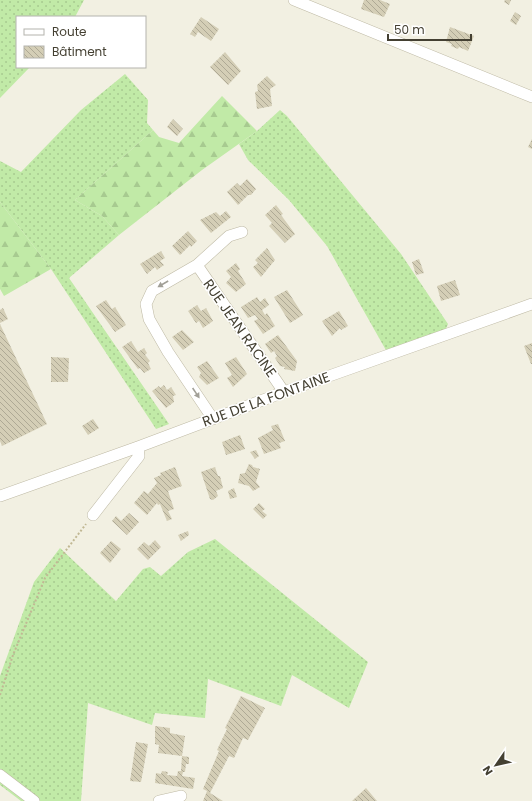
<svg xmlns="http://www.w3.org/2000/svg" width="532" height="801" viewBox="0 0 532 801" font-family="Poppins,sans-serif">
  <defs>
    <pattern id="grass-dots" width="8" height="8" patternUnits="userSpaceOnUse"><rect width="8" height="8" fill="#c1eaa7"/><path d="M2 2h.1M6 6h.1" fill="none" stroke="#a7ca90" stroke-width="1.8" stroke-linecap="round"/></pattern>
    <pattern id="forest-firs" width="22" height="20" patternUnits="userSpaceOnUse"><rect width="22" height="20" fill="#c1eaa7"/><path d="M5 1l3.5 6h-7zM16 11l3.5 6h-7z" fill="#a7ca90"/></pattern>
    <pattern id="building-back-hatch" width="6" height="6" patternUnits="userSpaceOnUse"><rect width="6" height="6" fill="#d4ceb6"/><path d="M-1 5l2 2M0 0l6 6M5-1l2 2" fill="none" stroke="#aea995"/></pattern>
  </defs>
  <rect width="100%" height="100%" fill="#f2f0e2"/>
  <!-- grass -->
  <path fill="url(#grass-dots)" d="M0,0H84L75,17H17V67H30L0,98Z
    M125,74L148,100L147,123L153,130L75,200L102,216L119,235L69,278L169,424L156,429L51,269L0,202V161L21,172L81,110Z
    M280,110L287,116L401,254L448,324L445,331L387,352L327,246L289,200L248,160L239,144L257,131Z
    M215,539L368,662L349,708L292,675L281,706L208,679L205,718L155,713L152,725L88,703L81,801H21L0,785V676L34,582L60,548L116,601L143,569L150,567L161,576L188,552Z"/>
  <!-- forest -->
  <path fill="url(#forest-firs)" d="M222,96L257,131L202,170L119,235L102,216L75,200L153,130L159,137L179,143Z
    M0,202L51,269L4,296L0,289Z"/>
  <!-- building -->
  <path fill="url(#building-back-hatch)" d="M364,0H380L390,4L384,17L361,9Z
    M505,0H511L509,5L504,2Z
    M515,12L521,16L516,25L510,21Z
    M201,17L219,29L211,41L198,32L195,37L190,34Z
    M450,27L474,36L468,51L459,47L458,49L451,46L452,44L446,42Z
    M225,52L241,71L228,85L210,67Z
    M267,76L276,85L270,89L272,106L257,109L255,92L258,91L257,85Z
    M173,119L183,129L177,136L167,127Z
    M532,139V149L528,147Z
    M247,179L256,189L251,195H248L238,205L227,192L237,183L240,186Z
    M276,205L283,214L281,215L295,234L285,243L269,226L272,223L265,215Z
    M226,211L231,217L211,233L200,220L216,212L220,216Z
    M188,231L197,241L191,247L190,245L180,255L172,246Z
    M267,248L275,260L261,277L253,267L258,263L255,260Z
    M161,251L165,258L160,261L164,265L157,270L155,267L147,274L140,264Z
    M419,259L424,273L416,275L412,262Z
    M236,263L240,269L238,271L246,284L236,292L226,283L231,277L226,271Z
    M455,280L460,295L441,301L437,286Z
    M287,290L303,315L290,323L274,297Z
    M257,297L260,302L265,298L269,305L262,310L265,315L267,313L275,326L263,334L254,321L258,319L255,315L248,318L241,307Z
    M106,300L112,309L115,307L126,325L115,332L96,306Z
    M197,305L201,311L206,308L213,321L203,328L199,321L196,323L188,311Z
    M3,308L8,319L0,323V310Z
    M339,311L348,326L341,330L340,328L332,336L322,321Z
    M0,324L47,424L2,446L0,441Z
    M182,330L194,342L183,350L172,337Z
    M278,335L297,361L295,371L284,369L285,367L280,366L275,358L277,356L274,351L271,353L265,344Z
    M131,341L138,352L144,348L147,353L145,355L150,361L148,363L151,369L144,373L140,368L138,369L122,347Z
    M532,343V364H531L524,346Z
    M51,357L69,358L68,382H51Z
    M236,357L247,374L233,387L227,378L232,375L225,363Z
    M207,361L219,378L207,385L199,377L201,373L197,367Z
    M164,385L167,390L171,387L176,395L173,396L174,402L166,408L152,391L159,386L160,388Z
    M93,419L99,428L88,435L82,426Z
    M278,424L285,441L279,443L281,448L264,454L258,438L273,430L271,426Z
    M240,435L245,449L226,455L222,442Z
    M256,450L259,456L255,459L250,452Z
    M249,464L252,465L253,467L260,469L256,482L260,487L253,491L249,486L238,483L240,474L245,473Z
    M175,467L182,486L168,491L174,509L168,511L172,519L167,521L160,504L158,505L157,503L147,515L134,503L144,491L148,494L157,483L154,478L161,475L160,473Z
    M215,467L218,476H220L223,488L216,491L218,496L213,500L210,499L201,472Z
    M234,488L237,497L230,499L228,491Z
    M259,503L265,509L262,511L267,515L263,519L253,509Z
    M129,513L139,522L127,535L112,521L116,516L121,521Z
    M188,531L189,535L181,541L178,535Z
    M155,540L161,547L148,560L137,549L144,542L149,546Z
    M111,541L121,549L110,563L100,553Z
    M241,696L265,708L248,740L243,738L234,758L229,756L210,793L223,801H203L207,791L203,789L219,751L217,750L227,729L225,728Z
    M155,726L170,728V733L185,736L182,756L158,753L159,745L155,744Z
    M136,742L148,744L141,782L130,781Z
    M182,756L189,757V764H186L185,772H183L182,776L195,778L193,789L155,783L156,773L161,774L162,771L168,772L167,775L177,776L178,771H181Z
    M366,788L377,801H352Z"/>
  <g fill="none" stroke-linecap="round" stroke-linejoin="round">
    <!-- minor casing -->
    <g stroke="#beb9a4" stroke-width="12">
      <path id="minor" d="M294,0L532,97
        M197,265L284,392
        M213,419L168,352L149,319L146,304L152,291L197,265L229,236L242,232
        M0,496L138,447L284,392L532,304
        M93,515L139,456L138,447
        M0,775L34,801
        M159,801L181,796"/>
    </g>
    <!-- path -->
    <path stroke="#c1b894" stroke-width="2" stroke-dasharray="2 2" stroke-linecap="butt" d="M0,695L13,655L45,578L86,524"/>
    <!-- minor -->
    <use href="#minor" stroke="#fff" stroke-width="11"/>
  </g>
  <!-- one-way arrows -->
  <defs><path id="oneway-solid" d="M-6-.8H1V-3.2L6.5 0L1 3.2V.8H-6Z"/></defs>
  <g fill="#a2a098">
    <use href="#oneway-solid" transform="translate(163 284) rotate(150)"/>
    <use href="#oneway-solid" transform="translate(196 393) rotate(56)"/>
  </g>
  <g text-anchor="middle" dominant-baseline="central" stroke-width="3" stroke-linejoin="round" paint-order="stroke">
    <!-- street labels -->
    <g font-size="14" fill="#444032" stroke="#fff">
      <text transform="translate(240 328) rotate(55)">RUE JEAN RACINE</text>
      <text transform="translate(266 399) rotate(-20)">RUE DE LA FONTAINE</text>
    </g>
  </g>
  <!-- legend -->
  <rect x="16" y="16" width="130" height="52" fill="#ffffff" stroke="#b4b3ad"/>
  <rect x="24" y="29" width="20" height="6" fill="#ffffff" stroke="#b4b3ad"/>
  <text x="52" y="36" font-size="12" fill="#444032">Route</text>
  <rect x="24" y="46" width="20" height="12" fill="url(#building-back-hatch)" stroke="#b4b3ad"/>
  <text x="52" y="56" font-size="12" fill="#444032">Bâtiment</text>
  <!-- north arrow -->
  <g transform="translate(496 765) rotate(236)" stroke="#ffffff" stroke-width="3" paint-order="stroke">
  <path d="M0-3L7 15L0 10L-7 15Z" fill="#444032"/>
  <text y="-6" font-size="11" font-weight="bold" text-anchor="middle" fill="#444032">N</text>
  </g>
  <!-- scale -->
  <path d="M388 34v6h83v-6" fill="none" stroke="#444032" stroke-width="2"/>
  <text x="394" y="34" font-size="12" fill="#444032" stroke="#ffffff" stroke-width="3" paint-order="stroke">50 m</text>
</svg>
